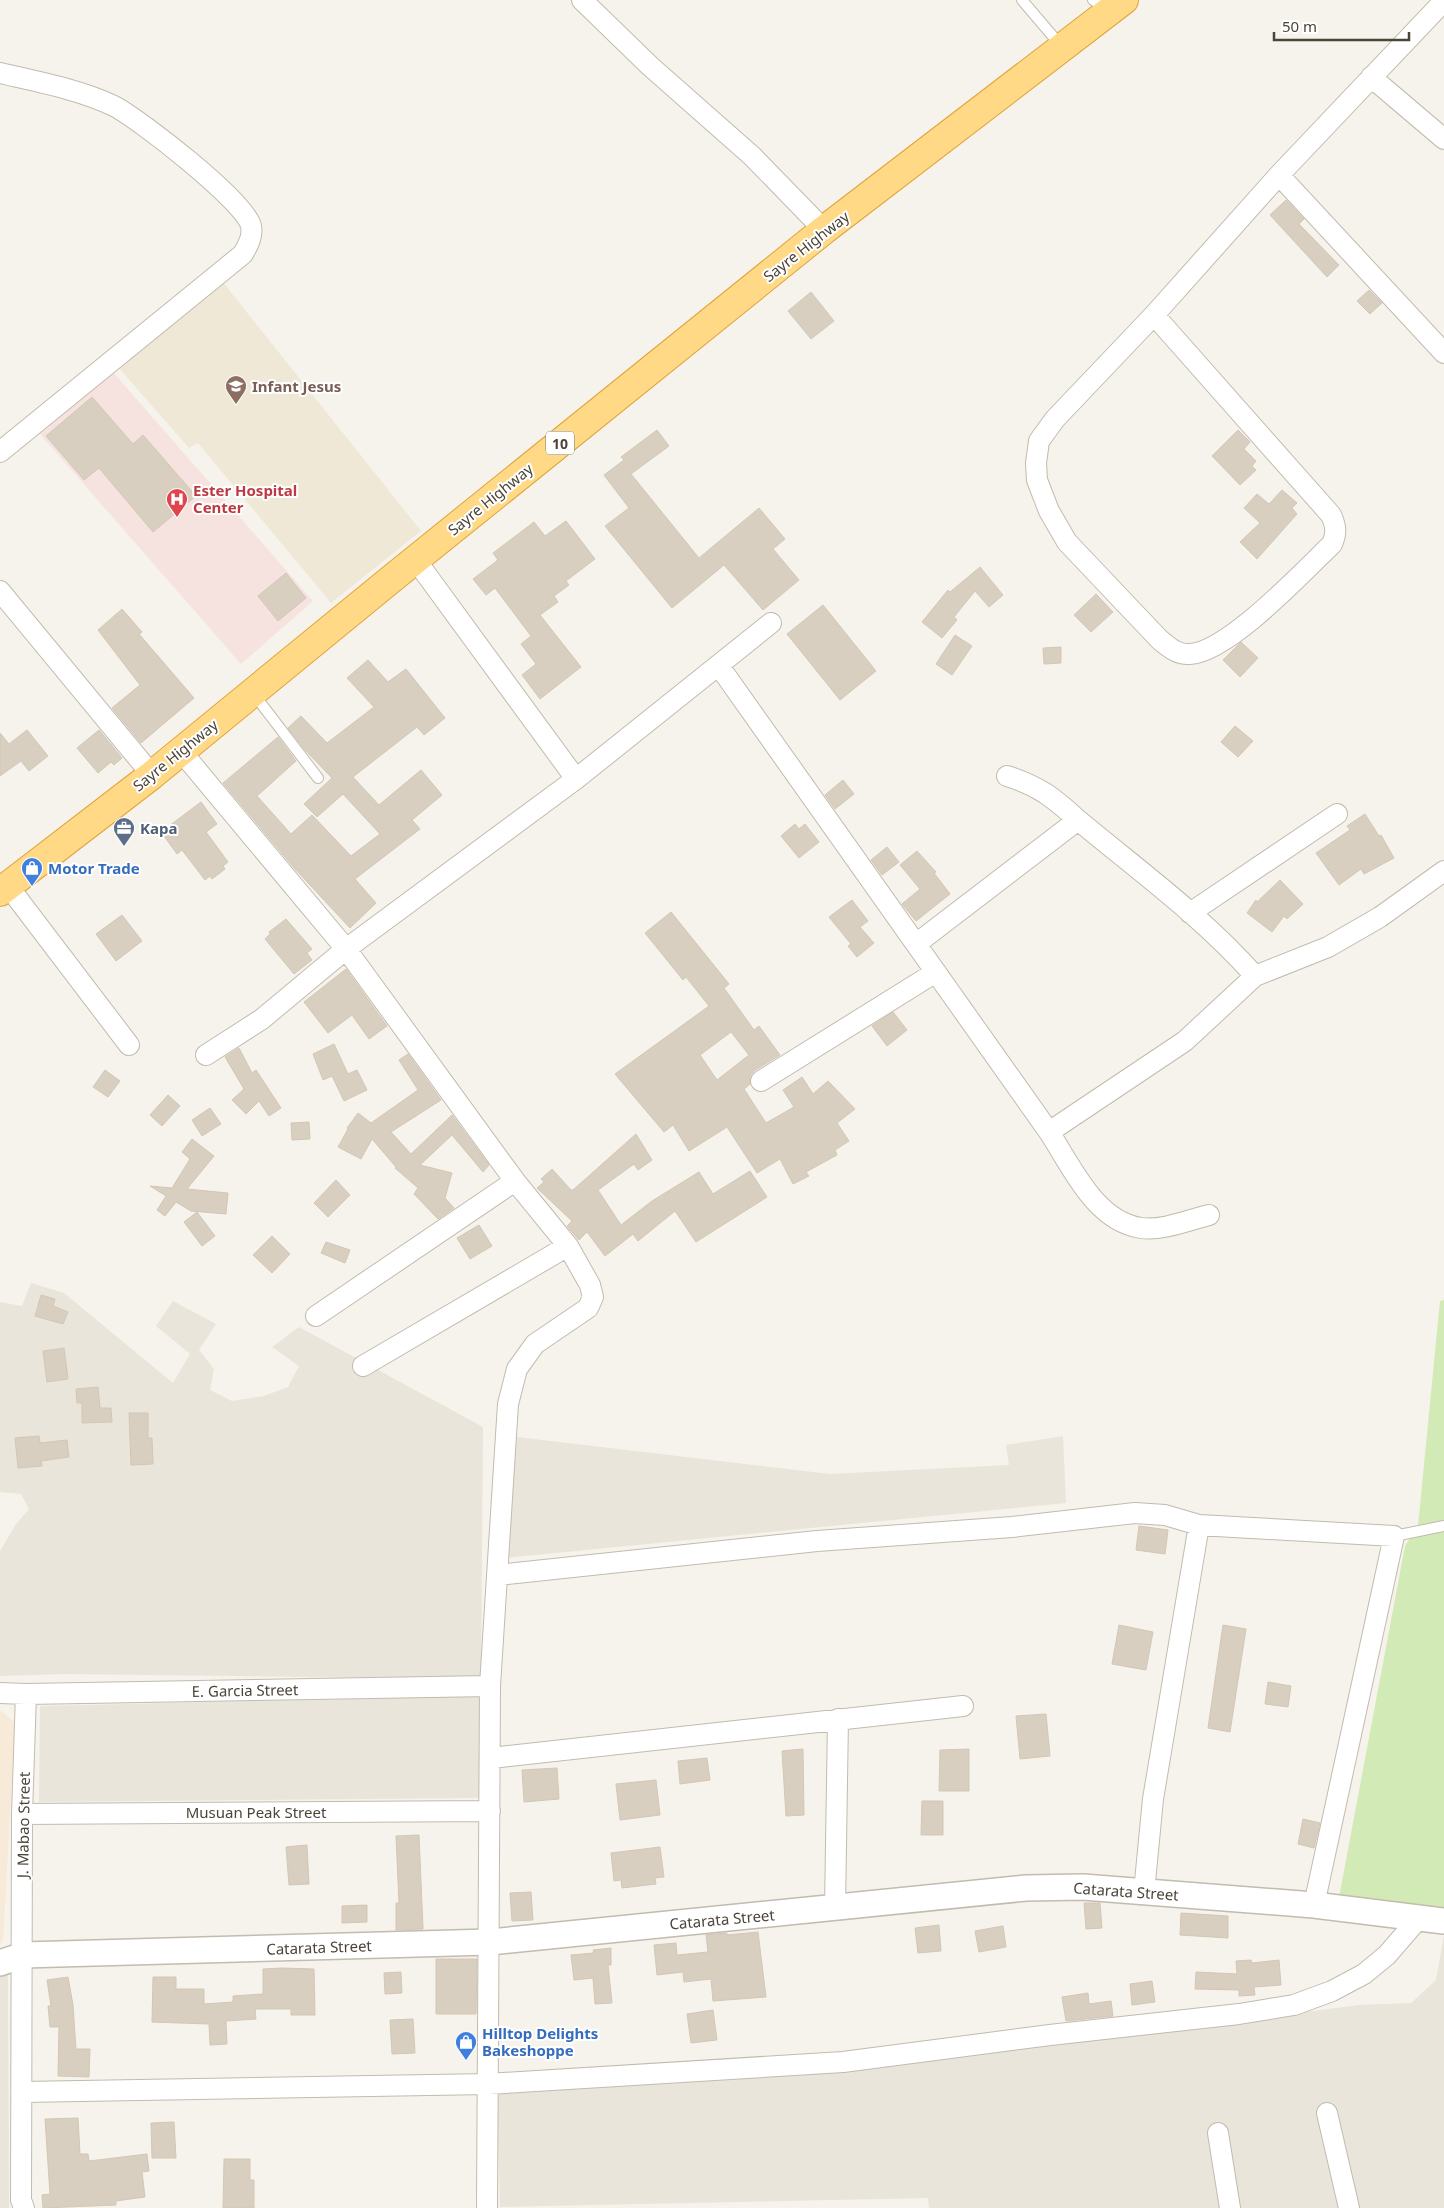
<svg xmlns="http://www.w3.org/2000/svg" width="1444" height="2208" viewBox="0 0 1444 2208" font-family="'Noto Sans',sans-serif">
  <rect width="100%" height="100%" fill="#f6f3ec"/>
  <!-- residential -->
  <path fill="#eae5da" d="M31,1283L64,1293L173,1383L190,1354L156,1326L173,1301L216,1324L199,1350L214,1369L210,1390L232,1401L264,1396L288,1387L299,1366L272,1347L299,1327L483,1427L481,1679L64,1674L0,1676V1551L16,1524L29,1509L21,1494L0,1492V1302L22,1306Z
    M1063,1436L1066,1503L505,1558L517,1437L830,1474L1009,1465L1006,1445Z
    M479,1696L480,1798L39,1802L40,1706Z
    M1444,1935V2208H929L928,2198L500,2207L497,2089L1150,2032L1359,2005L1411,2003L1436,1980Z
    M8,1973L9,2208H0V1975Z"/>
  <!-- commercial -->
  <path fill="#f7ead8" d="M0,1710L15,1723L3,1942L0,1944Z"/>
  <!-- education -->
  <path fill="#efe8d6" d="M222,281L421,531L331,603L198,443L189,448L118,367Z"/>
  <!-- medical -->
  <path fill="#f6e3e0" d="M113,372L313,601L241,664L40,434Z"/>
  <!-- green -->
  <path fill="#d2eab5" d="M1444,1300V1911L1338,1903L1405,1546L1418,1526L1440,1301Z"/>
  <!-- building -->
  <path fill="#d8cfc1" stroke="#d3c7b4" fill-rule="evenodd" d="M1286,200L1304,219L1299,224L1339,265L1327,277L1270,215Z
    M1369,290L1382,303L1370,314L1357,301Z
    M811,292L834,321L811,339L788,311Z
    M92,397L133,444L143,435L196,496L153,532L99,468L84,480L46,436Z
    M657,430L669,446L631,474L699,558L759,508L785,539L773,549L799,580L763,610L724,565L672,608L605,526L629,508L604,475L624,460L621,457Z
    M1238,430L1250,442L1244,449L1256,461L1252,466L1256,470L1240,485L1212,456Z
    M1282,490L1297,503L1292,508L1297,514L1257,559L1240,542L1260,523L1244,508L1257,494L1269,504Z
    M566,521L595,559L566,581L569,585L554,596L558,602L540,615L581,667L540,699L522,675L536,664L521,644L531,636L495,588L486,595L473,579L498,560L493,553L534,522L545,536Z
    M980,567L1003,595L989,607L975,591L954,617L957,620L942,638L922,622L948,590L950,592Z
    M286,573L306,598L278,621L258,596Z
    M1096,594L1113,612L1091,632L1074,615Z
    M823,605L876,671L840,700L787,634Z
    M122,609L142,632L139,634L194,698L141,743L112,708L140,685L98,630Z
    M955,635L972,646L952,675L936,664Z
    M1241,642L1258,658L1240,677L1223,660Z
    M1061,647V663L1044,664L1043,648Z
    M368,660L388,682L406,669L445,718L424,735L417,727L353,777L379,805L421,770L442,795L412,820L420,829L355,879L376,903L350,928L295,869L223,783L278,737L296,761L257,796L291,834L312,815L351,856L380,834L343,794L317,817L304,804L332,778L306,751L288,728L301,716L327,743L374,707L347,678Z
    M1235,726L1253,741L1238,757L1221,742Z
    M27,730L48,756L29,771L21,761L0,776V733L9,744Z
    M99,730L122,758L114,765L111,762L98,773L77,748Z
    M843,780L854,794L835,809L825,795Z
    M201,802L217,824L206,832L228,862L223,866L225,869L212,879L210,876L205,880L182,850L177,854L161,832Z
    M1365,814L1379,836L1381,835L1394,858L1364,874L1361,869L1339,885L1316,853L1350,830L1347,826Z
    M795,824L799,829L805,824L819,842L799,858L781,836Z
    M887,847L899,862L882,875L871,860Z
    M917,851L936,872L934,873L950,894L916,921L902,904L920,889L900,865Z
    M1280,880L1303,904L1287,919L1284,916L1272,932L1247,913L1256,900L1257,902Z
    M852,900L868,921L860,927L874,943L857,957L848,946L851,944L829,917Z
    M671,912L729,984L724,988L754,1030L759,1026L780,1055L754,1071L750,1076V1084L744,1089L766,1123L794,1107L783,1090L802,1077L813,1094L828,1081L855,1109L837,1123L849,1141L835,1150L837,1155L806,1172L809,1176L793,1184L780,1159L757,1173L727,1127L689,1151L673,1125L664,1132L615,1074L709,1006L686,977L683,980L645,933ZM731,1032L749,1055L717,1080L700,1055Z
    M122,915L142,941L116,961L96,934Z
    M286,919L312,949L307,953L312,960L294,974L265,939L270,934L269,932Z
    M346,969L387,1026L369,1039L352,1015L328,1033L304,1002Z
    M893,1012L907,1030L887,1046L872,1026Z
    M334,1044L348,1074L357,1070L367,1090L344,1101L332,1076L323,1080L313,1054Z
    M239,1048L252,1073L256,1070L281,1108L269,1116L259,1101L246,1114L232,1100L244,1089L225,1057Z
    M408,1054L441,1100L391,1132L411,1154L452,1115L489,1165L483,1172L452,1135L420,1165L452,1173L445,1198L454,1208L438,1219L414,1194L418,1188L395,1168L396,1167L372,1139L361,1159L338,1147L348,1129L347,1128L358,1113L371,1123L418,1090L399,1060Z
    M105,1070L120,1081L108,1097L93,1087Z
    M168,1095L180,1106L162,1126L150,1115Z
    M210,1108L221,1124L202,1136L192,1120Z
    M309,1122L310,1139L292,1140L291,1123Z
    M636,1134L652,1160L638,1170L634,1164L598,1190L621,1225L652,1201L699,1172L713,1194L750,1171L767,1197L696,1242L675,1211L638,1241L633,1234L605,1256L587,1232L579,1240L567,1226L572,1221L537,1188L544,1182L541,1179L552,1169L571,1190H573Z
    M192,1139L214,1156L187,1189L228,1193L226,1214L191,1211L176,1202L165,1216L157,1210L166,1196L150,1186L172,1188L190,1159L182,1152Z
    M336,1180L350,1195L328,1217L314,1203Z
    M197,1212L215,1236L202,1246L184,1222Z
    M479,1225L492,1246L470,1259L457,1238Z
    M272,1236L290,1254L272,1273L253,1255Z
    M326,1242L350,1250L345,1263L321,1253Z
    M41,1295L55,1299L53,1306L68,1312L63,1324L35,1316Z
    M64,1348L68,1379L47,1382L43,1351Z
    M98,1387L100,1408H111L112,1422L82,1423V1403H77L76,1389Z
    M129,1413H148V1438H152L153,1464L131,1465Z
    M39,1436L40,1443L67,1440L69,1457L41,1461L42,1466L18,1468L15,1438Z
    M1139,1526L1168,1530L1165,1554L1136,1550Z
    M1119,1625L1153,1632L1146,1670L1112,1664Z
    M1223,1625L1246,1629L1230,1732L1208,1728Z
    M1268,1682L1291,1686L1288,1707L1265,1704Z
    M1046,1714L1050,1756L1020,1759L1016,1716Z
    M803,1749L804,1815L786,1816L782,1751Z
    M969,1749V1791H939L940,1750Z
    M707,1758L710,1780L680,1784L678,1761Z
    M557,1768L559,1799L524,1802L522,1770Z
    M656,1780L660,1815L620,1820L616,1784Z
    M922,1801H943V1835H921Z
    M1303,1819L1320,1823L1314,1848L1298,1844Z
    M419,1835L423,1929L396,1930V1903H399L396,1836Z
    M307,1845L309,1884L289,1885L286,1847Z
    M660,1847L664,1877L655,1878L656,1884L622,1888L621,1880L614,1881L611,1853Z
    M531,1892L533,1920L512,1921L510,1893Z
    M1084,1903H1100L1102,1928L1086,1929Z
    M367,1905V1922L342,1923V1906Z
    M1181,1913L1228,1916V1938L1180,1935Z
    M939,1925L941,1951L918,1953L915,1928Z
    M1003,1926L1006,1947L979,1952L975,1931Z
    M758,1932L766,1997L713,2001L711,1979L684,1982L683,1972L657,1975L654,1945L676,1943L677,1955L708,1952L706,1935L727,1933V1935Z
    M611,1948V1965H608L612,2003L595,2004L593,1978L574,1980L571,1955L594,1953L593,1950Z
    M436,1959H477L476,2014H436Z
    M1251,1960L1252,1963L1279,1960L1281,1985L1254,1987L1255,1995L1239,1996V1990L1195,1989L1196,1972L1237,1974L1236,1961Z
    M282,1968L314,1969L315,2015H291V2009H255L256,2019L226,2021L227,2044L210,2045L209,2024L152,2022L153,1977H176V1989H204V2004L233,2002V1996L263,1994V1969Z
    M401,1972L402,1993L385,1994L384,1973Z
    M68,1977L73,2005L76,2049H90L89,2077L58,2076L59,2027H50L48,2006H51L47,1980Z
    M1152,1981L1155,2002L1132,2005L1130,1984Z
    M1088,1993L1089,2004L1111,2001L1113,2016L1066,2021L1062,1997Z
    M713,2010L717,2040L691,2043L687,2014Z
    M413,2019L415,2053L392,2054L390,2020Z
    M78,2118L80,2154H88L89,2161L147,2154L149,2171L142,2172L145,2197L116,2201V2205L43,2208L42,2195L50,2194L45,2119Z
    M174,2122L176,2158H152L151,2123Z
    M224,2159H250V2180H254V2208H223Z"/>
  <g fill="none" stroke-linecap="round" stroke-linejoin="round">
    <!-- service casing -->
    <g stroke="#c2bbae" stroke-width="12">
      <path id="service" d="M1022,0L1062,47
        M1093,0L1109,11
        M253,693L318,778
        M1394,1536L1444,1526"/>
    </g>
    <!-- minor casing -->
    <g stroke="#c2bbae" stroke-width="22">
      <path id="minor" d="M582,0L650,66L752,156L824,230
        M0,73C38,82 78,89 114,106C139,119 245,201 251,226C253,237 248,245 243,254L0,452
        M1371,77L1444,139
        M1279,175L1444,353
        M1154,315L1331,515C1336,526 1337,533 1332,544C1303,572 1228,652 1190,654C1177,655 1169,647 1160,640L1067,542L1049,511L1037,480L1036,463L1039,441L1055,419L1154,315L1279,175L1444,1
        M415,559L576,779
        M0,591L152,775
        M719,666L1049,1132C1072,1167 1095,1221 1141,1228C1162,1231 1189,1220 1209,1215
        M180,750L346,949L515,1181L568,1246L590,1285L593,1297L588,1308L535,1344L517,1369L508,1404L490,1686L487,2208
        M8,886L129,1045
        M1190,913L1337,814
        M916,944L1078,820C1054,798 1039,786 1007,776
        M1255,976L1328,947L1380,917L1444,871
        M206,1055L262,1019L346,949L576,779L771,623
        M761,1081L936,972
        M1049,1132L1185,1041L1255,976C1203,917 1138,870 1078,820
        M316,1316L515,1181
        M363,1366L568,1246
        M497,1575L817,1541L1012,1527L1135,1513L1165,1515L1199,1525
        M0,1693L26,1694L490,1686
        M491,1758L963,1706
        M22,1814L490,1811
        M1144,1892L1153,1799L1199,1525L1394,1536L1314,1905
        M835,1908L838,1719
        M22,2092L488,2084L843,2062L1050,2035L1239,2014L1294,2005L1332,1991L1364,1974L1387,1955L1419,1918
        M1327,2113L1349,2208
        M1218,2133L1230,2208
        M24,2208L21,2200L22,1814L26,1694"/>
    </g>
    <!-- tertiary casing -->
    <g stroke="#c2bbae" stroke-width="28">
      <path id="tertiary" d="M0,1963L23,1955L490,1942L1026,1888L1083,1887L1314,1905L1444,1921"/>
    </g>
    <!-- trunk casing -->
    <g stroke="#e0a43c" stroke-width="30">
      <path id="trunk" d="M0,892L152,775L395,576L824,230L1124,0"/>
    </g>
    <!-- service -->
    <use href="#service" stroke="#fff" stroke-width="10"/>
    <!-- minor -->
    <use href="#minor" stroke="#fff" stroke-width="20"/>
    <!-- tertiary -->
    <use href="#tertiary" stroke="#fff" stroke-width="25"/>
    <!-- trunk -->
    <use href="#trunk" stroke="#ffd985" stroke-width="28"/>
  </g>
  <!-- icons -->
  <defs>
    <g id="school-pin" transform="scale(1.125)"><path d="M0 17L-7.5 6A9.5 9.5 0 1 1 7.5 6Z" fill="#8d6e63" stroke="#fff"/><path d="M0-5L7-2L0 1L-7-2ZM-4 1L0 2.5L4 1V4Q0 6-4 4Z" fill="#fff"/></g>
    <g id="hospital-pin" transform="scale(1.125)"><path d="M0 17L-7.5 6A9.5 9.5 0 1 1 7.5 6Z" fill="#e0444e" stroke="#fff"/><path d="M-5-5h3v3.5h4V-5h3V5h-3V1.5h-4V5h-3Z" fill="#fff"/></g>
    <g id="office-pin" transform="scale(1.125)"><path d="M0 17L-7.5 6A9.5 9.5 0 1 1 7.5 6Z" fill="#5c6f8a" stroke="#fff"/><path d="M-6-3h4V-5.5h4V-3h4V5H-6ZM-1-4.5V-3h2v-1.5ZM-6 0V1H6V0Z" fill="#fff"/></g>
    <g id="shop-pin" transform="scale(1.125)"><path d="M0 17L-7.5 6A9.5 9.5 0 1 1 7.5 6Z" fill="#3f7fe0" stroke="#fff"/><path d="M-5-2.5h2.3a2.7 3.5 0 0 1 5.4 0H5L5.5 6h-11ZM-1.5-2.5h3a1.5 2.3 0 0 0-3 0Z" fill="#fff"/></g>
  </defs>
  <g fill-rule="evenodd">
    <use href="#school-pin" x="236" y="386"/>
    <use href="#hospital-pin" x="177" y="499"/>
    <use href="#office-pin" x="124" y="828"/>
    <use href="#shop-pin" x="32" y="868"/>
    <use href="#shop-pin" x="466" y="2042"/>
  </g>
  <g text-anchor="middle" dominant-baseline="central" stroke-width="4" stroke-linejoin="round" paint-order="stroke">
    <!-- shield labels -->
    <rect fill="#fff" stroke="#817c74" stroke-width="1" x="546" y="431.5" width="28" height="23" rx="4"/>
    <g font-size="14" font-weight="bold" fill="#4b4439">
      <text x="560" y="443">10</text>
    </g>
    <!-- street labels -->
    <g font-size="15" fill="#4b4439" stroke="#fff">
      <text transform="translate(806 246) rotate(-38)">Sayre Highway</text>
      <text transform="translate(490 499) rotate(-39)">Sayre Highway</text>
      <text transform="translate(175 755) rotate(-39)">Sayre Highway</text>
      <text transform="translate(245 1690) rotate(-1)">E. Garcia Street</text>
      <text x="256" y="1812">Musuan Peak Street</text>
      <text transform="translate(23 1825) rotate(-89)">J. Mabao Street</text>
      <text transform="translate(1126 1891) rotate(4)">Catarata Street</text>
      <text transform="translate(722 1919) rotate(-5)">Catarata Street</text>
      <text transform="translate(319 1947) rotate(-2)">Catarata Street</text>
    </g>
    <!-- education labels -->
    <g font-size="15" font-weight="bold" fill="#785e54" stroke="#fff" text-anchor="start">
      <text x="252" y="386">Infant Jesus</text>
    </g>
    <!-- health labels -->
    <g font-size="15" font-weight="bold" fill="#be3a42" stroke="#fff" text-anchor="start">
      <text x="193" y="490">Ester Hospital<tspan x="193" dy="17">Center</tspan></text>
    </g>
    <!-- service labels -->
    <g font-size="15" font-weight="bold" fill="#4e5e75" stroke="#fff" text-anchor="start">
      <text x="140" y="828">Kapa</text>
    </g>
    <!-- shop labels -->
    <g font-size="15" font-weight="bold" fill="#366cbe" stroke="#fff" text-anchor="start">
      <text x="48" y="868">Motor Trade</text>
      <text x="482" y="2033">Hilltop Delights<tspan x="482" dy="17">Bakeshoppe</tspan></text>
    </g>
  </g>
  <!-- scale -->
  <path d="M1274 32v8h135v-8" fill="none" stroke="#4b4439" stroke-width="2.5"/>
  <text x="1282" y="32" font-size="15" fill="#4b4439" stroke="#ffffff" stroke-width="4" paint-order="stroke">50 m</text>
</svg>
